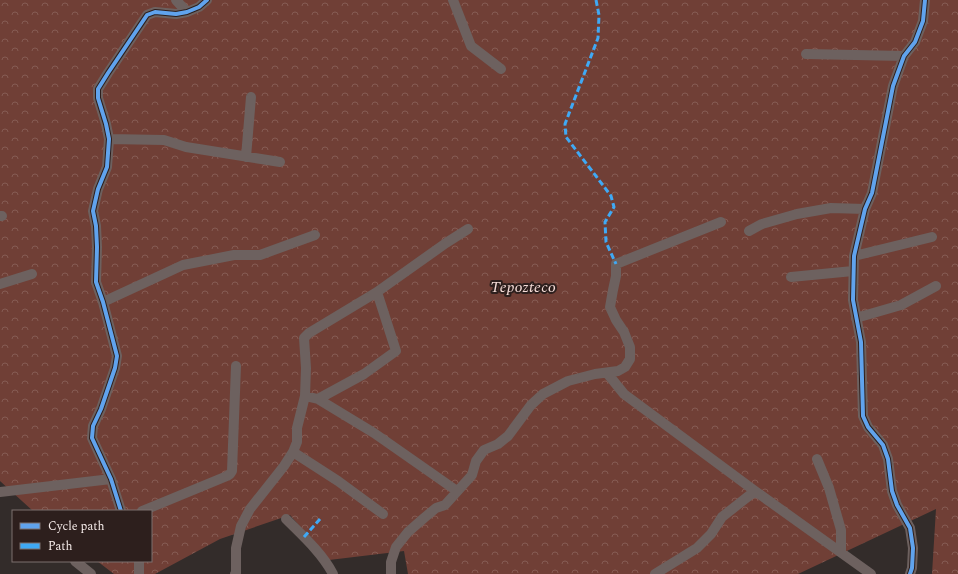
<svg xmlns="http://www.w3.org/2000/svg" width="958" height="574" viewBox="0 0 958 574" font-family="Spectral,serif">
  <defs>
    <pattern id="forest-crowns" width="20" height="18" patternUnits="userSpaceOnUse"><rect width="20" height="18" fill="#703f36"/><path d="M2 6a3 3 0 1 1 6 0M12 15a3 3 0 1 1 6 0" fill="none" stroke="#855b53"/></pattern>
  </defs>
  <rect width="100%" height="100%" fill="#332c2a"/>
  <!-- forest -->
  <path fill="url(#forest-crowns)" d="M0,0H958V574H932L936,509L798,574H408L404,551L329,560L290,515L220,539L155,574H114L97,561H151V511H33L0,481Z"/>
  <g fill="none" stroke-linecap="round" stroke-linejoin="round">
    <!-- minor -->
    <path stroke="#6d615f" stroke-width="10" d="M176,0L187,12
      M453,0L471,46L501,69
      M806,54L904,56
      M109,139L164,140L186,147L280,162
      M246,157L251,97
      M0,216H2
      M749,231L762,224L797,214L831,208L865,209
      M854,256L932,237
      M791,277L853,271
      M0,284L32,274
      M103,302L183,265L234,255H260L315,235
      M856,318L901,305L936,286
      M607,373L624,394L755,491L871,574
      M305,396L318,399L364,374L396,351L377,292
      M318,399L374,433L457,491
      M293,452L338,481L383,514
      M817,459L829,488L841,530V552
      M0,492L111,479
      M121,511L111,479L92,438L93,426L101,409L115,368L117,356L103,302L96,282L97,247L96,226L93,211L98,189L107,167L109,139L106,124L98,98V89L108,73L147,15L155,12L176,14L187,12L199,7L207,0
      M142,511L227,476L230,474L232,471L236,366
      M286,519C303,536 322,553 333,574
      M75,561L91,574
      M139,561V574
      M235,574L236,573V548L241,526L250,509L284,466L293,452L297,442V428L305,396L306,368L304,338L309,333L377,292L446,243L468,229
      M391,574V562L396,547L408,532L424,518L436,508L445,505L472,475L476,461L484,450L498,444L508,436L531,405L543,394L568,381L595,374L618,371L625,367L630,359V347L624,332L616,320L610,307L613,290L616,276V264L721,222
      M655,574L697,548L711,534L722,517L755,491
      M910,574L912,568L913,548L910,528L897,505L892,491L888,459L883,445L868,427L863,416L861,342L853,300L854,256L865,209L872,193L893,86L904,56L915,42L923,21L925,0"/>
    <!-- quiet -->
    <path stroke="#3fa9f5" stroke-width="3" stroke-dasharray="6 3" stroke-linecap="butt" d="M596,0L599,15L598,38L565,124L566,137L602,184L611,196L614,207L605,222L606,242L616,264
      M304,537L321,518"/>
    <!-- cycleway casing -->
    <g stroke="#2d1f1d" stroke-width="6">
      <path id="cycleway" d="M121,511L111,479L92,438L93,426L101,409L115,368L117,356L103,302L96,282L97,247L96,226L93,211L98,189L107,167L109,139L106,124L98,98V89L108,73L147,15L155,12L176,14L187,12L199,7L207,0
        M910,574L912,568L913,548L910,528L897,505L892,491L888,459L883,445L868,427L863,416L861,342L853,300L854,256L865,209L872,193L893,86L904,56L915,42L923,21L925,0"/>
    </g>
    <!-- cycleway -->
    <use href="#cycleway" stroke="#60a3ed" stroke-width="4"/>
  </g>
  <g text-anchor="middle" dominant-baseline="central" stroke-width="4" stroke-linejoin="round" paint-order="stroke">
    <!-- park labels -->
    <g font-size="16" font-style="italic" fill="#f5dcd7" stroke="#2d1f1d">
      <text x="523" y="287">Tepozteco</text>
    </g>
  </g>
  <!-- legend -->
  <rect x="12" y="510" width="140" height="52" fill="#2d1f1d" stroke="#7d716f"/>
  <rect x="20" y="523" width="20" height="6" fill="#60a3ed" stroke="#7d716f"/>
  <text x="48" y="530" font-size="12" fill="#f6ecea">Cycle path</text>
  <rect x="20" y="543" width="20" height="6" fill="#3fa9f5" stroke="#7d716f"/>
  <text x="48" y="550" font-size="12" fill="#f6ecea">Path</text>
</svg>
